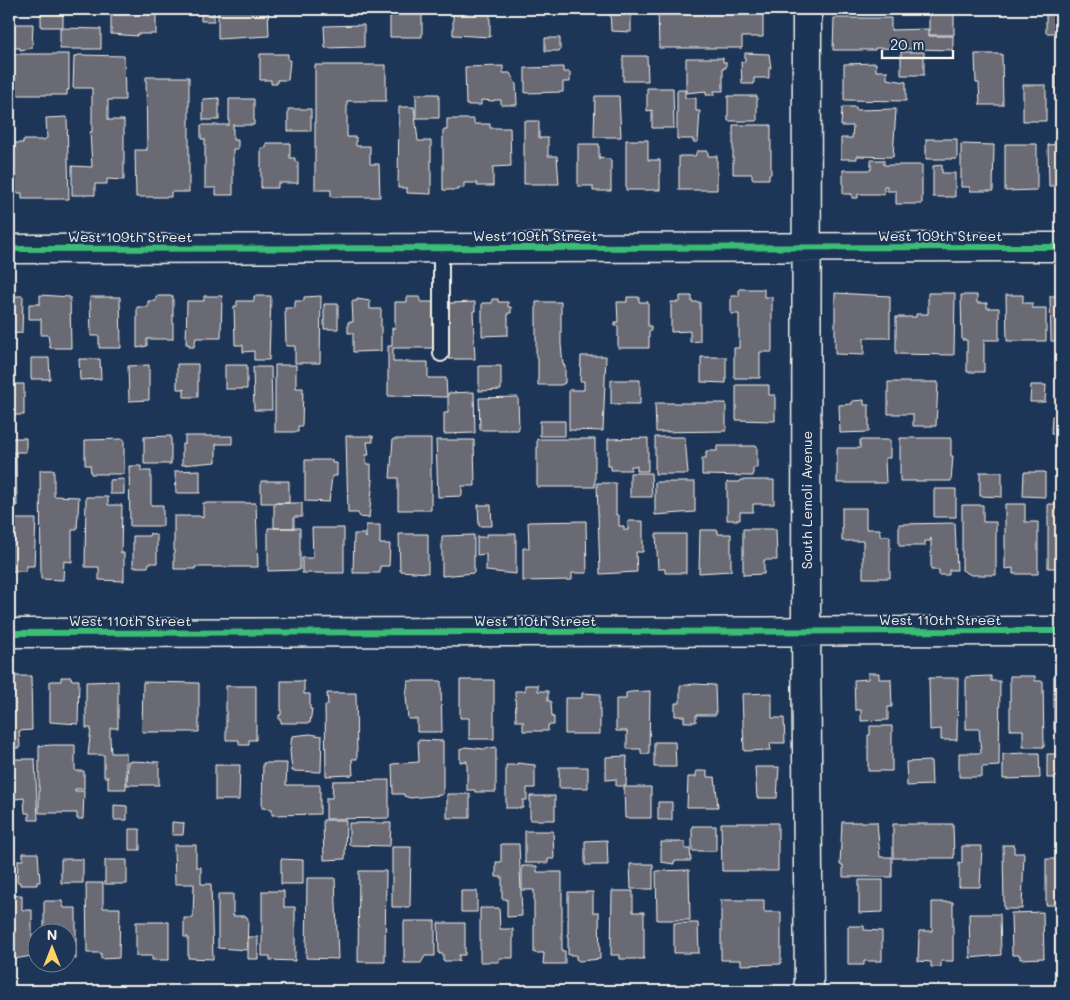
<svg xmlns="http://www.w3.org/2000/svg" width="1070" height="1000" viewBox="0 0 1070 1000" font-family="Mali,sans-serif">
  <rect width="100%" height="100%" fill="#1d3557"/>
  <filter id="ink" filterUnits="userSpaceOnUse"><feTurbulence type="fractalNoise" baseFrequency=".02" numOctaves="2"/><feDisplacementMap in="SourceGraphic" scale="10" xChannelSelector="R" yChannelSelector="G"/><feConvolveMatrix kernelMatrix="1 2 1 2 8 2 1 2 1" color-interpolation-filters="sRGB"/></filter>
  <g filter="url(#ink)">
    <!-- building -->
    <path fill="#6b6a74" stroke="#f4f1e8" d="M41,9H63V27H41Z
      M111,9H156V34H137V36L111,34Z
      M191,9H214V21H201V13H191Z
      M218,9H268L269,36L218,39Z
      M390,9H422V37H390Z
      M453,9H490V37L453,35Z
      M541,9H563V11H541Z
      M610,9H631V32L611,31Z
      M658,9H763V37H742V48H659Z
      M929,9H954V35H929Z
      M1046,9H1061V33H1046Z
      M834,18H891V30L928,29V36H953V50L875,48V50H833Z
      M9,24H33L32,48L20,50V48H9Z
      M364,25V47L325,48L324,26Z
      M60,28L101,29V49H60Z
      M545,38H560V51H545Z
      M901,52H924V75H901Z
      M745,53L769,54L771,68L769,67V78H754V84H742L741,62H745Z
      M9,54H69V90H67V95H9Z
      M260,54H288V60H290L288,80H277V84H271V80H260Z
      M975,54H1002L1003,105H980L979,83H976Z
      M79,55L124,56L125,100H108V120H124V180L107,179V184H95V195H72V166L92,167L90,132H92V88H73L74,57Z
      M623,56H647L648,81H623Z
      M686,58H723V62H726V68H723V91H714L715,95H706V91L686,93Z
      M876,63V71H887V79L906,82V101L844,100V64Z
      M315,65H386V101H347V137H356V146H370V164H379L380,197H331V190H315Z
      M1056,65H1061V99H1056Z
      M503,66V73H510L516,84L517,105H501V100H494V101L481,100V105H466L465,67Z
      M563,67V72H570V82H563V92L525,93V68Z
      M146,77H189V192H171V197H136L135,150H147Z
      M1023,85H1046V121H1023Z
      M647,88H673L674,128H652V110L647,111Z
      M677,90H685V98H696V111H700L698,142H693V139H677Z
      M416,94H439V118H416Z
      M595,96H619L621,137H594Z
      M728,96H757V121H728Z
      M219,98V120H203V99Z
      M229,99H254V125H233V140H238V149H233V195H216V188H205V139H201V125H229Z
      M399,107H414L418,141H431V194L407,193V188H398Z
      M842,107H856V110L896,109L893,157L857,156V159H841V138H852L853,126H841Z
      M288,109H311V131H288Z
      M67,117L69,199H22V193H9V143H23V140H44L47,138L46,118Z
      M447,119H474V124H490V128H510L511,166L493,167V186H477V183H464V188H459V190H443V130H447Z
      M524,121H539V138H548V156H557L559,184H524Z
      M733,125H771V174H769V179H752V174H733Z
      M926,139H957V159H926Z
      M626,140H648V160H660V190H626Z
      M266,143H290V158H295V162H298V183H278V188H261V148H266Z
      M578,144H599V160L600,157L611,160V191H593V186H578Z
      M961,144L994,145L993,191H970V187H961Z
      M1005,144H1037V190L1005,191Z
      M1061,144V190H1058V186H1049L1048,145Z
      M697,151H708V156H717V190H679V156H695Z
      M871,160H884V165H922V204H896V191H887V186H884V194H858V198H852V194H843V170H871Z
      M942,165V173H955V197H933V166Z
      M739,289H764V297H772V352H760V378H734V348H739V314H731V296H739Z
      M835,293L890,296V338H864V355L835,354Z
      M928,293H955L954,355L896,354V317H916V314H928Z
      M40,295L70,297L71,348H50L48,335H41V319H29V304H40Z
      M961,295H977V303H987V308H999V340H984V372H967V340H962Z
      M1006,295H1023V303H1032V308H1046V341H1007Z
      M9,296H23L22,333L9,334Z
      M156,296H173V339H147V346L137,348V307H148V301H156Z
      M204,296H222L221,338H196L194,347H189V344H186L187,301H204Z
      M254,296H271L269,360H254V351L243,352V345H235L234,306H237V301H254Z
      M321,296L320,363H295V346H286L285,308H295V301H304V297Z
      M680,296H692V302H700V341L690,342V331L671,332V302H680Z
      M1050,296H1061V344V341H1051Z
      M90,297H120L121,348H99V336H91Z
      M407,297H420V302H433V348H393V362H428V378H446L447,397L388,396V346H392V328H395V302H407Z
      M627,297H639V302H648V326H651V331H649V348H618V326H615V322H618L617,302H627Z
      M357,299L370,301V309H381V351L353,352V333H348V322H353L352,301H357Z
      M492,299H498V302H508V307H511V313H508V335L482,336V303H492Z
      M475,302V311H473L475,359H449L447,347V341H449L447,321L449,303Z
      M536,302H561V344L563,364L565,366V383L561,385H538V358H536Z
      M324,304H338V329H324Z
      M581,356H606L603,431L569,430V390H584V381H580Z
      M701,357H726V383L701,382Z
      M31,358H49L50,379H31Z
      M79,359H100L101,379L80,380Z
      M177,364H198V397H184V389H177Z
      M149,365V400L129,401L128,366Z
      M225,365H247V389H225Z
      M275,365H296V388H303L302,426H298V432H275Z
      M479,366H501V390L479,391Z
      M253,367H271L272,410H254Z
      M611,380H640V404H611Z
      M888,382H938L936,426H913V414H888Z
      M9,384H24V415H9Z
      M736,385H769V395H775V421L736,420Z
      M1031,385H1046L1045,402H1030Z
      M474,392L475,433L444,434V413H448V393Z
      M518,397L519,430H480L479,398Z
      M864,400V405H869V432L840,433L839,405L852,404V401Z
      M655,403H726V431L656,432Z
      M1052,416H1061V434H1051Z
      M540,421H565V436H540Z
      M171,436V464H144V437Z
      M185,436H232V444H216V462L182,465V444H185Z
      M346,436H373V442H367L369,455H366V464H371V480H373L369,518L360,517L358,513H348Z
      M655,437H685L688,474H655Z
      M9,438H26V452H16L17,506H9V454H15V452H9Z
      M648,438V471H637V466H631V470H611V466H608V439Z
      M900,438H951V456H953L951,481H900Z
      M124,439V474H91L90,465H85V440Z
      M393,439H431V510H398V478H390Z
      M537,439H595V487H537Z
      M436,440H474L475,486H462V496L438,497Z
      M860,440H890V458H885L886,483H837V448H860Z
      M717,446H757V468H753V476L702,475V458H706V451H717Z
      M305,460H332V463H337V476H332L329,502L305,501Z
      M129,466H141V471H151V505H163V526H130Z
      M40,470H54V496L79,497L77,530H72V562L64,561L63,580L41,579Z
      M200,470V493H176L175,471Z
      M980,472H1002V497L980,496Z
      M1024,472H1045V497L1023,496Z
      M630,473H651L652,497H630Z
      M124,479V494H110V480Z
      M740,480H774V504H753V512H740V520H727V482H740Z
      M261,481H289V503H261Z
      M655,482H695V512L655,515Z
      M597,483H616V515H619V526H624V530H628V521H643V552H636L637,572L600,574Z
      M934,489H956V517H934Z
      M86,497H108V505H122L121,553H124V581L99,580V567H85Z
      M203,503H256L258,567H195V569H174V516H199L203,518Z
      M274,503H302V517H294V528H274Z
      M1005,504H1025V522H1038V574H1013V568L1005,569Z
      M1048,504H1061V574H1057V568H1048Z
      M478,505H491L492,526H479Z
      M962,505H983V522H996V575H971L962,570Z
      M842,508H866V529H880V536H890V578H863V541H842Z
      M9,519H36L34,566H26V571H9Z
      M586,521L587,573H572V580L523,581V548H529L528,522Z
      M955,523L957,570H949V575H939V570H931V538L930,541H925V546H899V524Z
      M366,525H380V544H390L389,566H380V573H353L354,534H364L366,538Z
      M268,528H300V570L268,571Z
      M312,528H344V573H302V558H313Z
      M743,529H776L777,560H764V574L743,575Z
      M700,530H718V534H731V571L699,573Z
      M150,533L157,536V563H149L148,567H133V536H149Z
      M399,534H428V573L400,571Z
      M486,534H516V574L486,571V554L477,555V537H486Z
      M656,534H686V573H665V569H658Z
      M474,535V573L442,576V536Z
      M868,673H879V679H891L892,707H888V720L861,721V710H855L854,680L868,679Z
      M11,676H31L32,730L19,731L20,748H9V684H11Z
      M991,676V681H1000L999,766L982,767V777H959V753H981L979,729H966V677Z
      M1010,676H1035V681H1043L1044,747H1023V730H1010Z
      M1054,676H1061V730H1054Z
      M61,677H71L72,680H79L78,724L50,722V681H61Z
      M929,678H958L957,740H941V729L930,730Z
      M460,680H494V739H469V718H460Z
      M118,681V728H110V739L111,753H126V789H108V777H104V755H88L91,728H86V682Z
      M281,681H304V694H310V709H312L310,723H281V720H279V715H281Z
      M408,681H441L442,732H417V719H408L406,696Z
      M143,682L199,683V732H142Z
      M694,684L715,685L716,715H696V722H684V716H675V703H680V686Z
      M525,685H538V691H548V701H551L552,717H554V725H548V731H523V721H516L515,691H525Z
      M226,686H256V740H249V745H239V740H226Z
      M650,691L649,754H641V749H627V731H616V699H626V693L631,692Z
      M327,693H356L357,759H352L353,775L326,776L325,705H328Z
      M582,693L600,694V734H565V698H582Z
      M772,693V718H784L785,743H770L771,750L744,751L742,694Z
      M870,726H892V771H868V735H870Z
      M310,734L322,736L321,772L292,771L290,751L292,736Z
      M418,740L443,741V794L441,795L410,798L404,796V794H393L392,764L419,762Z
      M654,742H675L676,767H654Z
      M52,745H75V771H84V789H75V791H84L83,819H77V813H39V746Z
      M465,747L484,749L496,747V792H475V790H467V761L460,762V749Z
      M1025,753H1039L1040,778L1003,779V754Z
      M1047,754H1061V778H1047Z
      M627,756L626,786H616V779L606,780V757Z
      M13,759H35L38,820H29V813H25L24,798L15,799Z
      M128,761L159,762V785H127Z
      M931,761L932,785L907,786L906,762Z
      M263,763H287L286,785H320V814L272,815V809L262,808Z
      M517,763L535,765V788H527V800H523V808H506V765H517Z
      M215,765H240L239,800H215Z
      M559,767H588V788H559Z
      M755,767H779L777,798H757Z
      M696,771H707V777H715L718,807H687L688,777H696Z
      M389,780V818L326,819V798H332L333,781Z
      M624,787H651V818H625Z
      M447,794H470V818H447Z
      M530,796H555V820H530Z
      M658,802H672V820H658Z
      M114,805L127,806V820H114Z
      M323,820H346L345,859L324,860Z
      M172,822L184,823L183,835H172Z
      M842,822H877L880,857H892V877H843V865H840Z
      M349,823H391L390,846L349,845Z
      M721,823H778V871H722Z
      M893,824H953L954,858H893Z
      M692,826H716V851H692Z
      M129,829H140V850H129Z
      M525,831H553L554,859H548V863H525Z
      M607,840L608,865H585V841Z
      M661,842H685V849H690L691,861H674V864L661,862Z
      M501,844H519L522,916L507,917V899H502V877H496V862H501Z
      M174,845H196V867H201V884H211L213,959L188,958V937H184V918H193L194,884H175Z
      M1003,845H1014V853H1024L1022,909H1004Z
      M962,846H982L980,887H959V863H962Z
      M392,847H411L410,907H392Z
      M23,853H38L40,882H37V885H20V882H17L18,860H23Z
      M61,859H83V883H61Z
      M281,859L303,860V884H281Z
      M1046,859H1061V905H1046Z
      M105,860H127V884H105Z
      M630,864H653V889H631Z
      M522,866H537V872H562V951H565V964H543L544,953H534V890H522Z
      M689,870L690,920H657L656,871Z
      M359,871H386L385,962H358Z
      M307,878H335L338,959L306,958Z
      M859,880H883V912L859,913Z
      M86,883H103V908H120L119,958L101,959V953H87Z
      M262,891H284V907H295V961L270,960V956H262Z
      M461,891H477V912H461Z
      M612,891H633V912H644V959H620V955H611Z
      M568,892H593V912H599L600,959L579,961L576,959V955H568Z
      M218,894H233V916H246L248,919L247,950L218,948Z
      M22,895V910H32V956L14,959V956H9V896Z
      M721,900H764V912H781V964L741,965V960H721Z
      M44,901H62L64,908H76V959H68V932H44Z
      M932,902H953V961H941V967H931V962L918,961L919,931H932Z
      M480,908H499L500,929H513V958H499V962H480Z
      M1043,912L1044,958L1020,959V955H1012L1011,913Z
      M1055,912H1061V958H1055Z
      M969,914H1000L1001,955L970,958Z
      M404,921H435V956H425L421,963H404Z
      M136,922H169V960H152V956H136Z
      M438,923H465V955H459V961H443V954H439Z
      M674,923H698L699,953H674Z
      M848,926H864V930L882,931V961H864V965H848Z
      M248,937H258V959H248Z"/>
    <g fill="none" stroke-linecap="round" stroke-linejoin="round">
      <!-- service casing -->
      <g stroke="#f4f1e8" stroke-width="18">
        <path id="service" d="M441,248V354"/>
      </g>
      <!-- minor casing -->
      <g stroke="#f4f1e8" stroke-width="31">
        <path id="minor" d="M807,9L806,632L809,991
          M9,249L1061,247
          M9,633L1061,631"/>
      </g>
      <!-- service -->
      <use href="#service" stroke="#1d3557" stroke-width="14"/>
      <!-- minor -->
      <use href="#minor" stroke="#1d3557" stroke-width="28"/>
      <!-- cycleway casing -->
      <g stroke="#1d3557" stroke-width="9">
        <path id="cycleway" d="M9,249L1061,247
          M9,633L1061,631"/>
      </g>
      <!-- cycleway -->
      <use href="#cycleway" stroke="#3abd76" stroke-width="6"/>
    </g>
  </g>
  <g text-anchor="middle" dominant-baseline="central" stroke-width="4" stroke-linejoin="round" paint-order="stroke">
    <!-- street labels -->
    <g font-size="14" fill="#f4f1e8" stroke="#1d3557">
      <text x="535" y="235">West 109th Street</text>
      <text x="940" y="235">West 109th Street</text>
      <text x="130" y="236">West 109th Street</text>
      <text transform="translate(806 500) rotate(-90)">South Lemoli Avenue</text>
      <text x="940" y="619">West 110th Street</text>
      <text x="130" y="620">West 110th Street</text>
      <text x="535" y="620">West 110th Street</text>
    </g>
  </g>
  <!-- margin -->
  <rect width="1070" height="1000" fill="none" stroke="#1d3557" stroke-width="30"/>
  <rect x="15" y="15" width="1040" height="970" fill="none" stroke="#f4f1e8" stroke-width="2" filter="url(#ink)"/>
  <!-- north arrow -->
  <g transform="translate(52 948)"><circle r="24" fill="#1d3557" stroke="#738091"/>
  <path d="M0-4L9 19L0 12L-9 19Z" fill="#ffd166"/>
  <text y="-8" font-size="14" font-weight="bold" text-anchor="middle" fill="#f4f1e8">N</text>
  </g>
  <!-- scale -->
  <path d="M882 50v8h71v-8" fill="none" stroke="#f4f1e8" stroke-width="2.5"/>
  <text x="890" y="50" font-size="15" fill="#f4f1e8" stroke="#1d3557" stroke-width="4" paint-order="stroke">20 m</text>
</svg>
